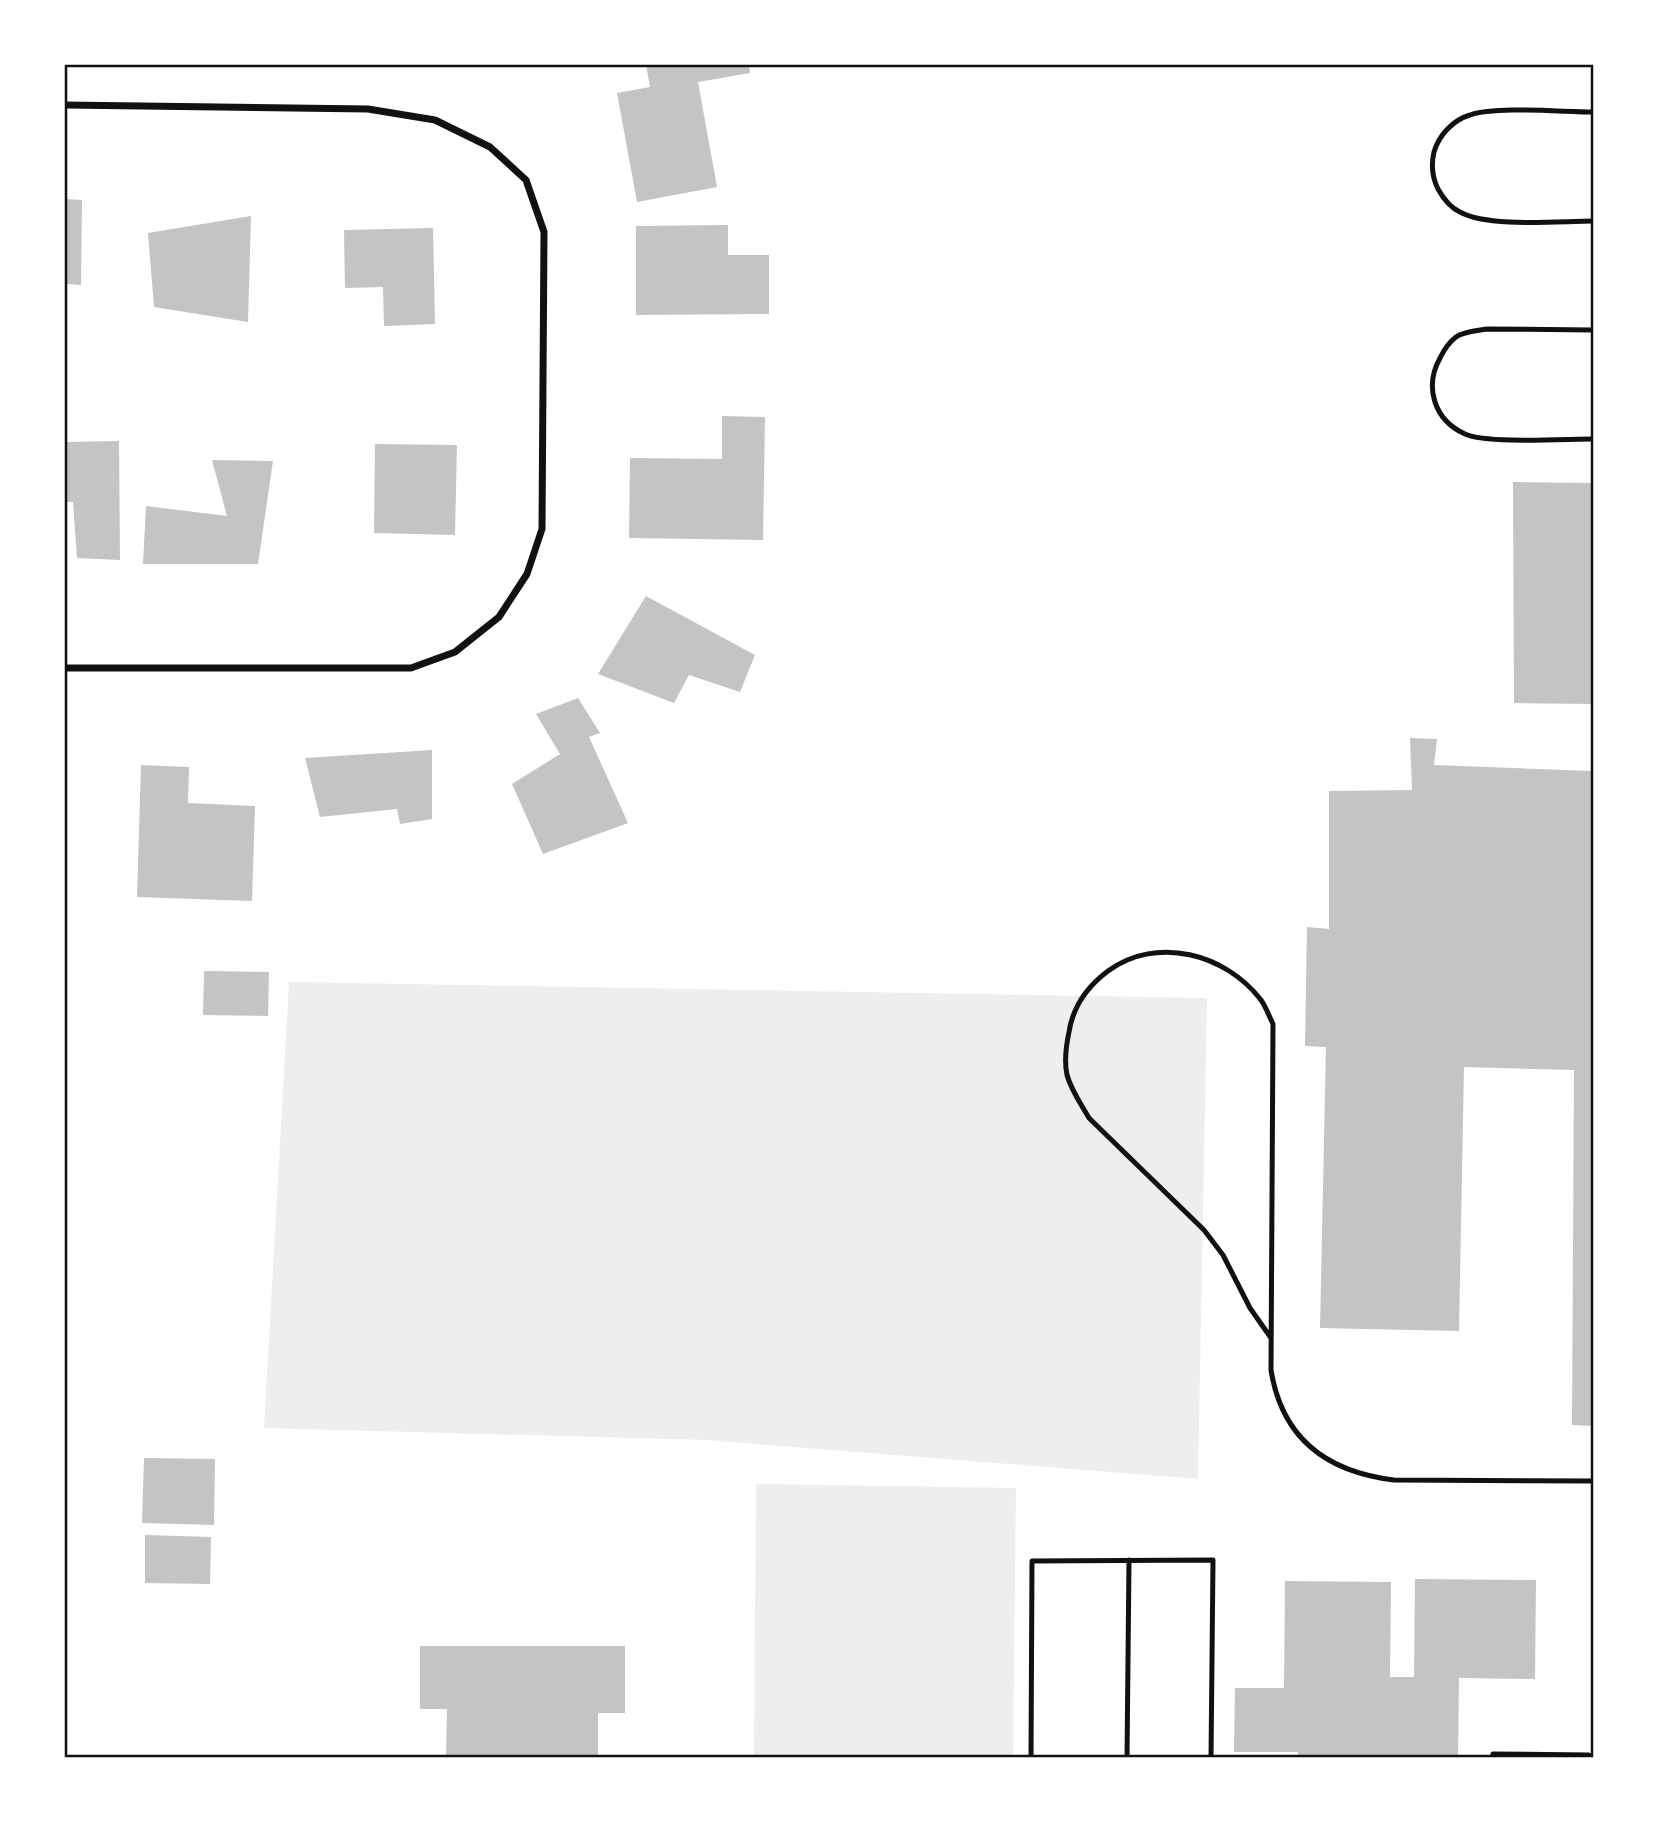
<svg xmlns="http://www.w3.org/2000/svg" width="1658" height="1823" viewBox="0 0 1658 1823" font-family="Signika,sans-serif">
  <rect width="100%" height="100%" fill="#fff"/>
  <!-- green -->
  <path fill="#eee" d="M289,982L1207,998L1198,1479L706,1440L264,1428Z
    M756,1484L1016,1488L1013,1758H754Z"/>
  <!-- building -->
  <path fill="#c4c4c4" d="M646,65H749L750,73L698,82L717,187L637,202L617,93L650,87Z
    M65,199L82,200L81,285L65,284Z
    M251,216L248,322L154,307L148,233Z
    M728,225V255H769V314L636,315V226Z
    M433,228L435,324L384,326L383,287L345,288L344,230Z
    M722,416L765,417L763,540L629,538L630,458L722,459Z
    M119,441L120,560L77,558L73,502H65V442Z
    M375,444L457,445L455,535L374,533Z
    M212,460L273,461L258,564H143L146,506L227,516Z
    M1513,482L1593,483V704L1514,703Z
    M646,596L755,655L740,692L689,675L674,703L598,674Z
    M578,698L600,733L589,737L628,823L543,854L512,784L560,754L536,714Z
    M1410,738L1437,739L1434,765L1593,771V1426L1572,1425L1574,1070L1464,1067L1459,1331L1320,1328L1326,1047L1305,1046L1307,927L1329,929V791L1412,790Z
    M432,750V819L400,824L397,809L320,817L305,758Z
    M141,765L189,767L188,803L255,806L252,901L137,897Z
    M204,971L269,972L268,1016L203,1015Z
    M144,1458L215,1459L214,1525L142,1523Z
    M145,1535L211,1537L210,1584L145,1583Z
    M1415,1579L1536,1580L1535,1679L1459,1678L1458,1758H1298V1752H1234L1235,1688H1284L1285,1581L1391,1582L1390,1677H1414Z
    M420,1646H625V1713H598V1758H446L447,1709H420Z"/>
  <g fill="none" stroke-linecap="round" stroke-linejoin="round">
    <!-- service -->
    <path stroke="#111" stroke-width="5" d="M1593,112C1562,112 1497,106 1470,115C1453,120 1439,135 1434,152C1431,165 1432,177 1438,189C1443,198 1451,208 1460,212C1489,228 1559,221 1593,221
      M1593,330L1487,329C1477,331 1465,331 1456,337C1449,342 1444,350 1440,358C1424,387 1434,420 1465,434C1487,444 1565,439 1593,439
      M1271,1338L1250,1308L1223,1255L1204,1230L1089,1118C1081,1104 1071,1090 1067,1075C1064,1061 1066,1046 1069,1032C1073,1006 1088,986 1108,971C1157,935 1226,954 1261,1000C1266,1007 1269,1016 1273,1024L1271,1370C1282,1439 1327,1472 1394,1480L1593,1481
      M1031,1758L1032,1561L1213,1560L1211,1758
      M1127,1758L1129,1560
      M1493,1758V1754L1589,1755V1758"/>
    <!-- minor -->
    <path stroke="#111" stroke-width="7" d="M65,105L368,109L435,120L490,147L526,180L544,232L542,529L527,574L499,617L455,652L411,668H65"/>
  </g>
  <!-- border -->
  <rect width="1658" height="1823" fill="none" stroke="#ffffff" stroke-width="133"/>
  <rect x="66" y="66" width="1526" height="1690" fill="none" stroke="#111" stroke-width="2.5"/>
</svg>
